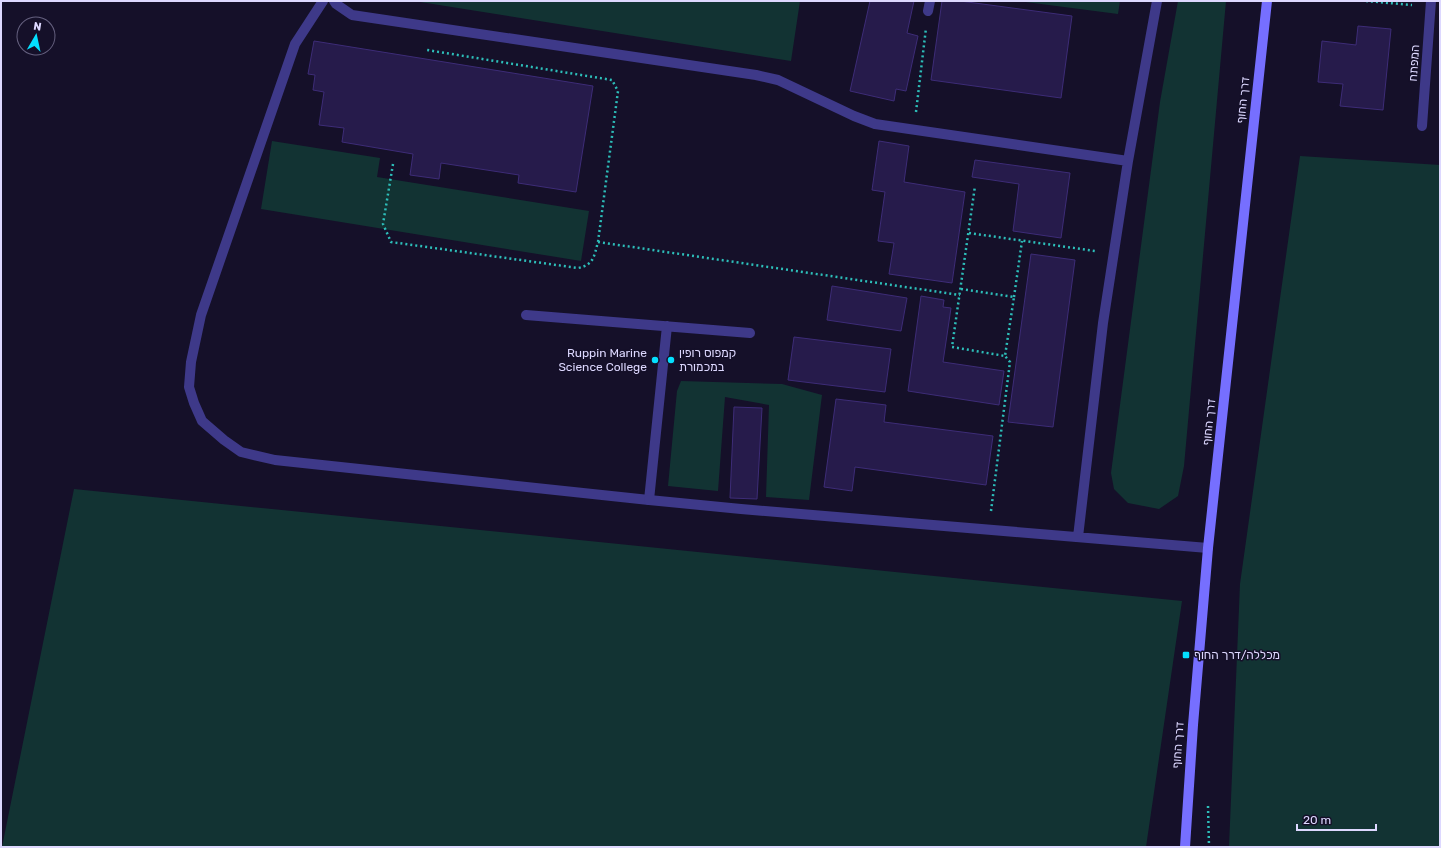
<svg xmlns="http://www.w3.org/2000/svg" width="1441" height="848" viewBox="0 0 1441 848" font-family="Rubik,'Noto Sans Hebrew',sans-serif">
  <rect width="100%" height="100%" fill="#151029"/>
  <!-- green -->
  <path fill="#123333" d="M414,1H800L791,61Z
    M1018,1H1120L1118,14Z
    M1178,1H1226L1184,466L1178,496L1159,509L1128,503L1114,489L1111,473L1160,102Z
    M272,141L380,158L377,177L589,211L581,261L261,209Z
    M1300,156L1440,165V847H1229L1240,584Z
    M681,381L782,384L822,395L809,500L766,497L769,405L725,397L718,491L668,486L677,391Z
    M74,489L1182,601L1146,847H2Z"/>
  <!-- building -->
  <path fill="#261b4b" stroke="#3d2c77" d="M870,1H914L907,33L918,36L906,91L896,89L894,101L850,91Z
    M942,1H960L1072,16L1061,98L931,80Z
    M1358,26L1391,29L1383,110L1340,106L1343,84L1318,82L1322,41L1356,45Z
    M314,41L593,86L576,192L518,183L519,175L441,163L439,179L410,175L413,154L342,142L344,128L319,125L324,92L313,90L315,75L308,74Z
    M879,141L909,146L904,182L965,192L952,283L889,274L894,243L878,241L885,192L872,190Z
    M975,160L1070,173L1061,238L1013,231L1019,184L972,177Z
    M1031,254L1075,260L1053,427L1008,422Z
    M832,286L907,298L901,331L827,320Z
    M921,296L944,300L943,307L951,308L943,362L1004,371L999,405L908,391Z
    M794,337L891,349L885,392L788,380Z
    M836,399L886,405L884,422L993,436L986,485L855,467L852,491L824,487Z
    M734,407L762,408L757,499L730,498Z"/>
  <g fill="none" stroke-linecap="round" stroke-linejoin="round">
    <!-- path -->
    <path stroke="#2dbeb9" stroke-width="2.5" stroke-dasharray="2 3" stroke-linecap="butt" d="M1366,1L1412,5
      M916,112L926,28
      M393,164L383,224L391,242L578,268C594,265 594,256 598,242L618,91L612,80L427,50
      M969,233L1095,251
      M598,242L960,295
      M961,289L1014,297L1005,356L952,347L975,186
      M1014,297L1022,241
      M991,511L1010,362L1005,356
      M1208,806L1209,847"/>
    <!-- service -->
    <path stroke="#3e3989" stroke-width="10" d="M323,1L295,44L201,315L191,362L189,387L194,403L202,421L224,440L241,452L275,460L649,500L667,326
      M928,11L930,1
      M526,315L750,333"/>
    <!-- minor -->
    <path stroke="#3e3989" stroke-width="10" d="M334,1L336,4L352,15L756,75L778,80L854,116L875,124L1128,161
      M1422,126L1431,1
      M649,500L741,509L1208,548
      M1078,537L1103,323L1128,161L1157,1"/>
    <!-- secondary -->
    <path stroke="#766fff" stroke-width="10" d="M1185,847L1193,725L1208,548L1267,1"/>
  </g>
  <!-- markers -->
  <g fill="#04e0ff" stroke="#151029" stroke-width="1.5">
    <circle cx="655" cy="360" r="4"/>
    <circle cx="671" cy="360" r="4"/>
    <rect x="1182" y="651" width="8" height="8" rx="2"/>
  </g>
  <g text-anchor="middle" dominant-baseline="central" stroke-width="3" stroke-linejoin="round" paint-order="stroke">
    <!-- street labels -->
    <g font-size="12" fill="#ddd8ff" stroke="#151029">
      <text transform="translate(1414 63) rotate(-86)">המפתח</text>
      <text transform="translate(1243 100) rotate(-84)">דרך החוף</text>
      <text transform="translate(1209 422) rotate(-84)">דרך החוף</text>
      <text transform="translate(1178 745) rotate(-86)">דרך החוף</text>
    </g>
    <!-- poi labels -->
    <g font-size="12" fill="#ddd8ff" stroke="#151029" text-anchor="start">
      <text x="647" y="353" text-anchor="end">Ruppin Marine<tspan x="647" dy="14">Science College</tspan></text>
      <text x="679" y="353">קמפוס רופין<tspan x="679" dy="14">במכמורת</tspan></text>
      <text x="1194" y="655">מכללה/דרך החוף</text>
    </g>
  </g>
  <!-- border -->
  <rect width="1441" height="848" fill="none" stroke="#ddd8ff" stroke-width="4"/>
  <!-- north arrow -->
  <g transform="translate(36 36) rotate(9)"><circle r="19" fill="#151029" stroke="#65607f"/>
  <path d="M0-3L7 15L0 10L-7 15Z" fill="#04e0ff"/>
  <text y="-6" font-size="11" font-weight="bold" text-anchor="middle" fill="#ddd8ff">N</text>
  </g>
  <!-- scale -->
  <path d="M1297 824v6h79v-6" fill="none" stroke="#ddd8ff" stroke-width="2"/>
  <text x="1303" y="824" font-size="12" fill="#ddd8ff" stroke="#151029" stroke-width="3" paint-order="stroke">20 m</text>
</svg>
